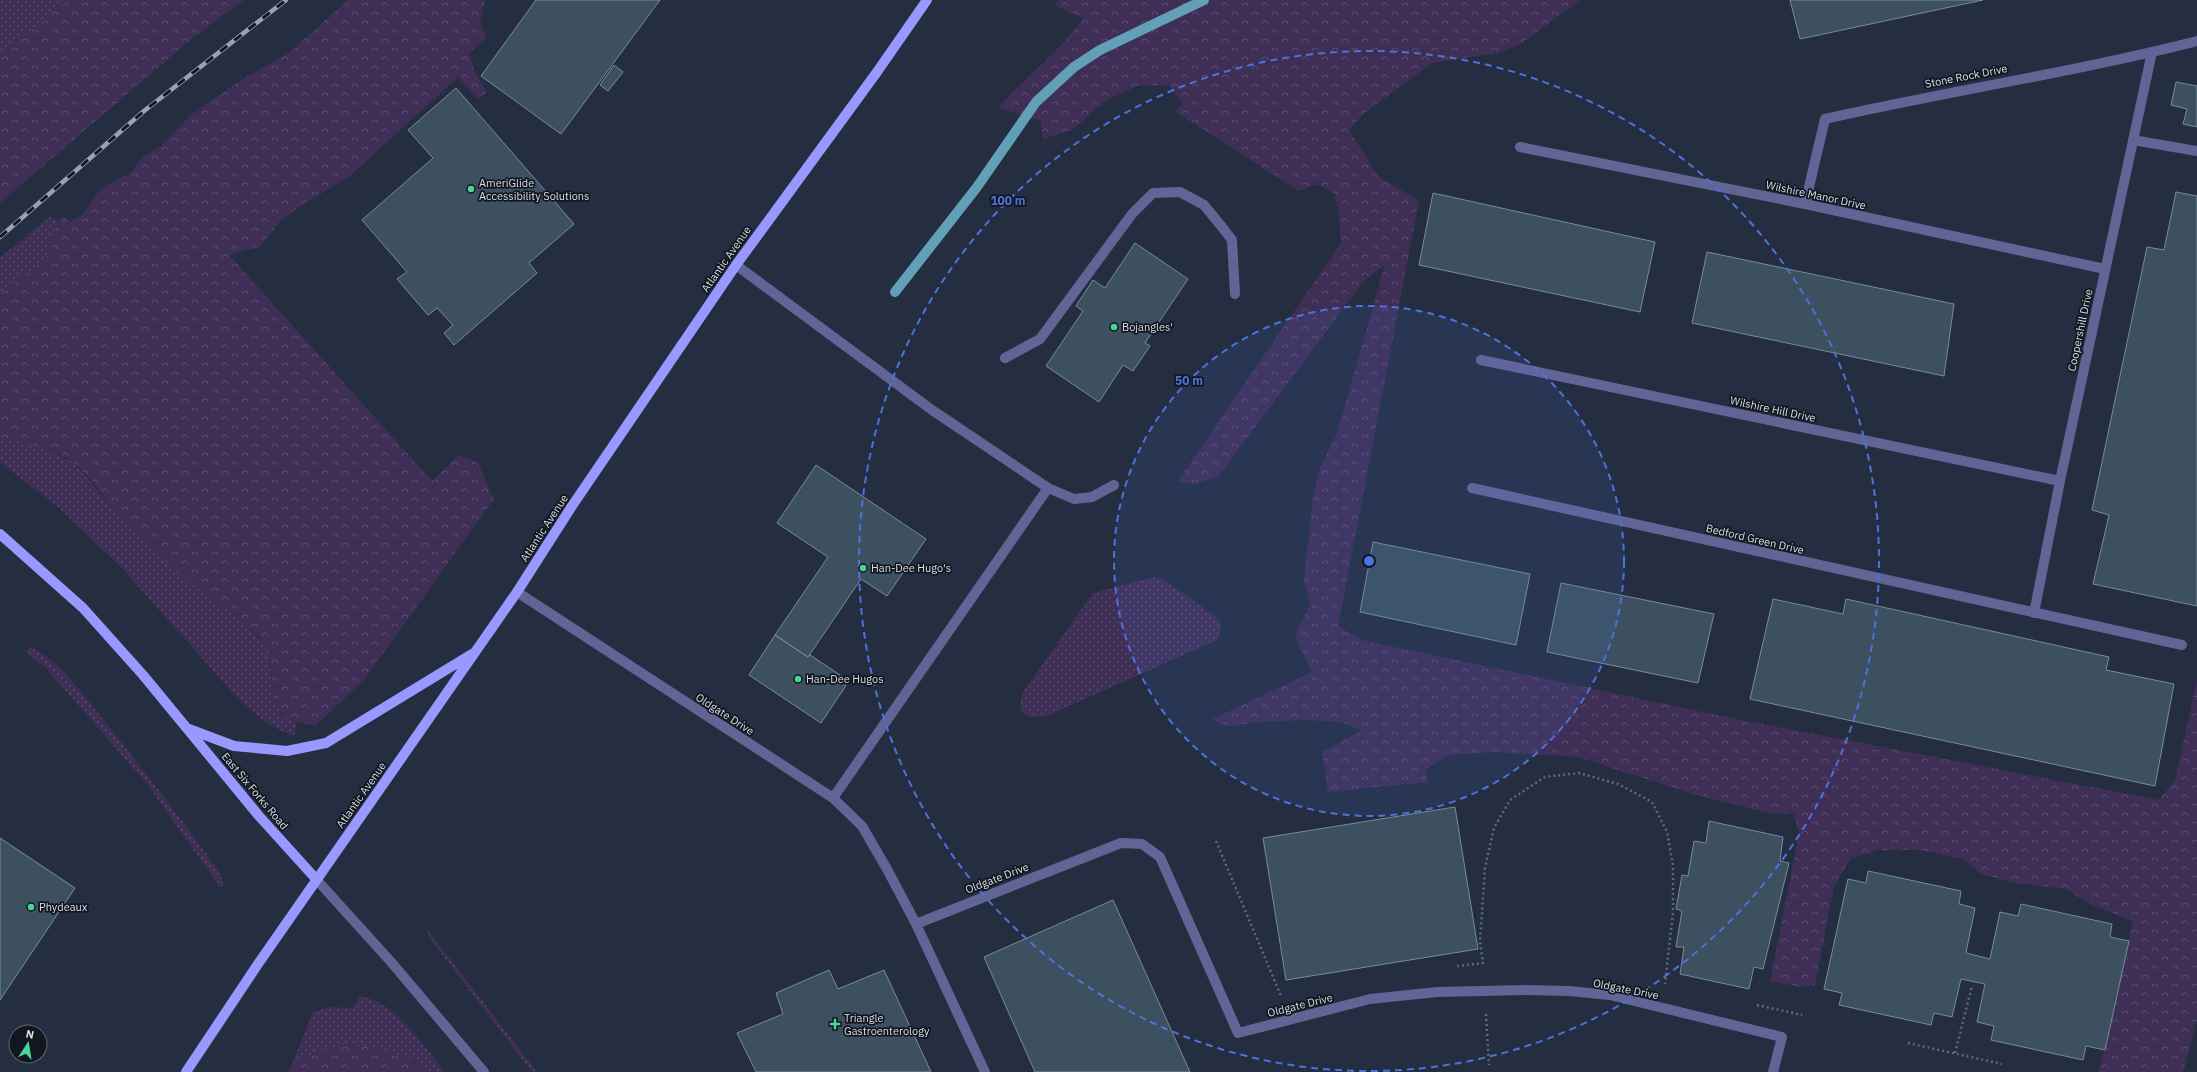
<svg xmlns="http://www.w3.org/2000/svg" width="2197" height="1072" viewBox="0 0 2197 1072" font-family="'IBM Plex Sans',sans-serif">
  <defs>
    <pattern id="grass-dots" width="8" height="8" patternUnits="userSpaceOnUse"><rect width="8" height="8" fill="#3f2f56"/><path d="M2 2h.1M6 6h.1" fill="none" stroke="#5a4d6e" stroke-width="1.8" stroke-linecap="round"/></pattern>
    <pattern id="forest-crowns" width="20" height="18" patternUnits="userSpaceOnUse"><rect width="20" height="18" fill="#3f2f56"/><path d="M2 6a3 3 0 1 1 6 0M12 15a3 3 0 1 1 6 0" fill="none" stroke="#5a4d6e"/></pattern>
  </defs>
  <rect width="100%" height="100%" fill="#242e40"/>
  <!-- grass -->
  <path fill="url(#grass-dots)" d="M0,0H68L0,55Z
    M49,217L58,220L52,235L47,258L0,293V258Z
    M0,438L41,447L74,463L123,520L199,590L241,618L268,650L272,684L280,714L297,723L294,736C269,727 252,712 233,693L121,567L59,508L0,462Z
    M1154,577L1163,580L1214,615L1221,622V631L1217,640L1044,717H1031L1022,712L1020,703L1023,692L1093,593Z
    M29,647C56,656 84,696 102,718C143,769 182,820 220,873L224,884L220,887L147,784L46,668L26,652Z
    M426,928L537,1072H532L429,937Z
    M360,996C398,1004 422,1043 444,1072H426L412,1059L315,1052L291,1067L313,1012L330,1007L353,1008Z"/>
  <!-- forest -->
  <path fill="url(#forest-crowns)" d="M68,0H244L195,36L0,203V55Z
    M348,0H485L480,20L486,37L469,53L474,71L487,92L478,99L458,77L349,177L303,204L279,222L261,246L229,255L432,481L459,455L478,463L494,499L364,680L316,725C248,719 288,678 260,639C243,617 221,606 199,590C174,570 146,543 124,520C107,503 92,477 74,463C56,449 22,443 0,438V293L47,258L52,235L58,220L64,217L69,222L82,215L102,188L129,174L144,156L161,146L193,113L238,82L290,52Z
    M1058,0H1580L1522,43L1498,53L1432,63L1363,114L1349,130L1378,176L1419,201L1338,626L1361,640L1736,719L2159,800L2175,780L2197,680V1020L2183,1072H2099L2133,922L2088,903L2066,889L2016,883L1981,874L1963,859L1920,850H1880L1851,858L1834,886L1815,985L1800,987L1770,981L1799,834L1794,814L1770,813L1696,795L1578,757L1494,752L1448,755L1425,770L1428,782L1328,792L1322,752L1362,730L1341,722L1306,720L1259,722L1229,726L1211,720L1312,672L1295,636L1310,604L1304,581L1313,498L1320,467L1337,434L1385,264L1363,282L1218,477L1193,484L1178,481L1341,243L1338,209L1334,193L1317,184L1299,191L1176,112L1183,103L1169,85L1137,86L1106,100L1072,130L1043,139L1041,121L998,108C1025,77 1060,52 1083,18L1056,6Z
    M343,1045L367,1046L412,1059L426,1072H287C300,1055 324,1050 343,1045Z"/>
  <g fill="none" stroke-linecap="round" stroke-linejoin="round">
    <!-- stream -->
    <path stroke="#61a0b6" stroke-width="10" d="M895,292L977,187L1036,102L1074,67L1100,50L1204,0"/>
  </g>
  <!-- building -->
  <path fill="#3c505f" stroke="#768c9c" d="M536,0H660L561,134L481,76Z
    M1790,0H1983L1800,39Z
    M614,65L623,72L608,91L600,85Z
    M2176,82L2197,86V127L2183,124L2187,109L2171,105Z
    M456,88L574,224L529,263L537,273L454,345L444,333L453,325L437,308L428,315L397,279L407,272L362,220L433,158L408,130Z
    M2176,192L2197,196V606L2093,584L2109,515L2092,510L2147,247L2164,250Z
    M1433,193L1655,242L1640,312L1419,265Z
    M1135,243L1188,279L1145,343L1150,346L1133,371L1123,365L1099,402L1046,366L1083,311L1076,306L1093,280L1105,288Z
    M1707,252L1954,304L1944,376L1692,323Z
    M816,465L926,539L887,596L861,579L808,657L775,635L828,557L777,523Z
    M1373,542L1530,574L1516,645L1360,612Z
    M1561,583L1714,614L1698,683L1547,652Z
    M1773,599L1843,614L1846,599L2109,657L2106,670L2174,684L2155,786L1750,699Z
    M775,635L808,657L810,655L849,681L821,723L749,675Z
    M1455,807L1478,949L1286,980L1263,838Z
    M1709,821L1783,837L1780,861L1789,863L1763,969L1754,967L1749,989L1680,974L1684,947H1676L1682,911L1676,909L1682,875L1688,876L1694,841L1706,843Z
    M0,838L75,888L0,1000Z
    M1868,871L1961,891L1959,904L1975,908L1966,953L1990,959L2000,912L2018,916L2021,904L2112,924L2110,937L2129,941L2105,1050L2086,1046L2083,1060L1991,1040L1994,1026L1977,1022L1985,984L1961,979L1952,1017L1934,1013L1931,1025L1839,1005L1842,993L1824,989L1848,879L1866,883Z
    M1113,900L1190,1072H1035L984,957Z
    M829,970L838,989L884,970L931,1072H756L737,1033L783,1014L776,993Z"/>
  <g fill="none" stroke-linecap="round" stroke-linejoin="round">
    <!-- path -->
    <path stroke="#616a7a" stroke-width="2.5" stroke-dasharray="2 3" stroke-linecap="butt" d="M1216,841L1281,996H1283
      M1457,966L1483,963L1480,942L1485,868L1494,828L1510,800L1545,777L1579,773L1618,784L1652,802L1667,832L1673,865V912L1665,984
      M1757,1005L1802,1015
      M1486,1014L1489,1065
      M1908,1043L2002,1064
      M1955,1053L1972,986"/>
    <!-- minor -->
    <path stroke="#636496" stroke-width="10" d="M2133,140L2197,151
      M1520,147L1805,204L2105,269
      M1805,204L1825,119C1949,91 2075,72 2197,41
      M736,265L932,410L1048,488L1074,499L1092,497L1114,485
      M1005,358L1040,339L1132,214L1153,193L1180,192L1204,205L1222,227L1232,240L1235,294
      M1481,360L2060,481
      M1472,488L2182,645
      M517,592L833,798L862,826L888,871L916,924L985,1072
      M2034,613L2060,481L2152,52
      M833,798L1048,488
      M316,879L392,963L484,1072
      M916,924L1121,843L1142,844L1160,857L1238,1033L1370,999L1437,992L1526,990L1569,991L1610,995L1782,1037L1773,1072"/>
    <!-- major -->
    <path stroke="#9898ff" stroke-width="10" d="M0,534L83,608L143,675L259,816L316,879
      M189,729L234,746L287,751L326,743L472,654
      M186,1072L258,964L517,592L572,506L736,265L877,72L927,0"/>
    <!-- rail casing -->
    <g stroke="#9aa1af" stroke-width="4.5">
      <path id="rail" d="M0,237L144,111L286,0"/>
    </g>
    <!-- rail -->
    <use href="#rail" stroke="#12161e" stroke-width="3" stroke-dasharray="9" stroke-linecap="butt"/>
  </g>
  <!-- distance rings -->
  <circle cx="1369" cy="561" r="255" fill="#4c72dd" fill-opacity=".12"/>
  <g fill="none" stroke="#4c72dd" stroke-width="2" stroke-dasharray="7 5">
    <circle cx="1369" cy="561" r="255"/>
    <circle cx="1369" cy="561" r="510"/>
  </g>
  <!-- markers -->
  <g fill="#49d49c" stroke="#12161e" stroke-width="1.5">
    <circle cx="471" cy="189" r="4"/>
    <circle cx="1114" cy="327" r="4"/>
    <circle cx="863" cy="568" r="4"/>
    <circle cx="798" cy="679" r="4"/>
    <circle cx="31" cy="907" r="4"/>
    <path d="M833 1018h4v4h4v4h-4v4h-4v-4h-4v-4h4z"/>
  </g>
  <g text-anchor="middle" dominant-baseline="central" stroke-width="3.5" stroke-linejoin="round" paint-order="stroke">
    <!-- street labels -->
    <g font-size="11" fill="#d9dfeb" stroke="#12161e">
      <text transform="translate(1966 76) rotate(-11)">Stone Rock Drive</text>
      <text transform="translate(1816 195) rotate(12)">Wilshire Manor Drive</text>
      <text transform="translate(726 259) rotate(-55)">Atlantic Avenue</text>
      <text transform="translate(2080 330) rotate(-78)">Coopershill Drive</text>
      <text transform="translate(1773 409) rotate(12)">Wilshire Hill Drive</text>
      <text transform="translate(544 528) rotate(-57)">Atlantic Avenue</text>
      <text transform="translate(1755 539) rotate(13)">Bedford Green Drive</text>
      <text transform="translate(725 714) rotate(33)">Oldgate Drive</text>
      <text transform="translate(255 791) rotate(50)">East Six Forks Road</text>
      <text transform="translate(361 795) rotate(-55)">Atlantic Avenue</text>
      <text transform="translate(997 878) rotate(-21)">Oldgate Drive</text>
      <text transform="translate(1626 989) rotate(11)">Oldgate Drive</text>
      <text transform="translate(1300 1005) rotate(-14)">Oldgate Drive</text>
    </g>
    <!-- poi labels -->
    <g font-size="11" fill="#d9dfeb" stroke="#12161e" text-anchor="start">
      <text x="479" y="183">AmeriGlide<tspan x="479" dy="13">Accessibility Solutions</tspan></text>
      <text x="1122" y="327">Bojangles'</text>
      <text x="871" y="568">Han-Dee Hugo's</text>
      <text x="806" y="679">Han-Dee Hugos</text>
      <text x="39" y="907">Phydeaux</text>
      <text x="844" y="1018">Triangle<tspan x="844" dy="13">Gastroenterology</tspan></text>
    </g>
  </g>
  <circle cx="1369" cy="561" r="6" fill="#4c72dd" stroke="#12161e" stroke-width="2"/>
  <g font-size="12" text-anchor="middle" font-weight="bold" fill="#4c72dd" stroke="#12161e" stroke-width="3.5" stroke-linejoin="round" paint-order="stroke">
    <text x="1008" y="205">100 m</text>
    <text x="1189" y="385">50 m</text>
  </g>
  <!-- north arrow -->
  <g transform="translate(28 1044) rotate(12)"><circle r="19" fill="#12161e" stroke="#626670"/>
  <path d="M0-3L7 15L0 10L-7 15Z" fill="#49d49c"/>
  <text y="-6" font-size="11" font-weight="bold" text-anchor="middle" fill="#d9dfeb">N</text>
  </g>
</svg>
